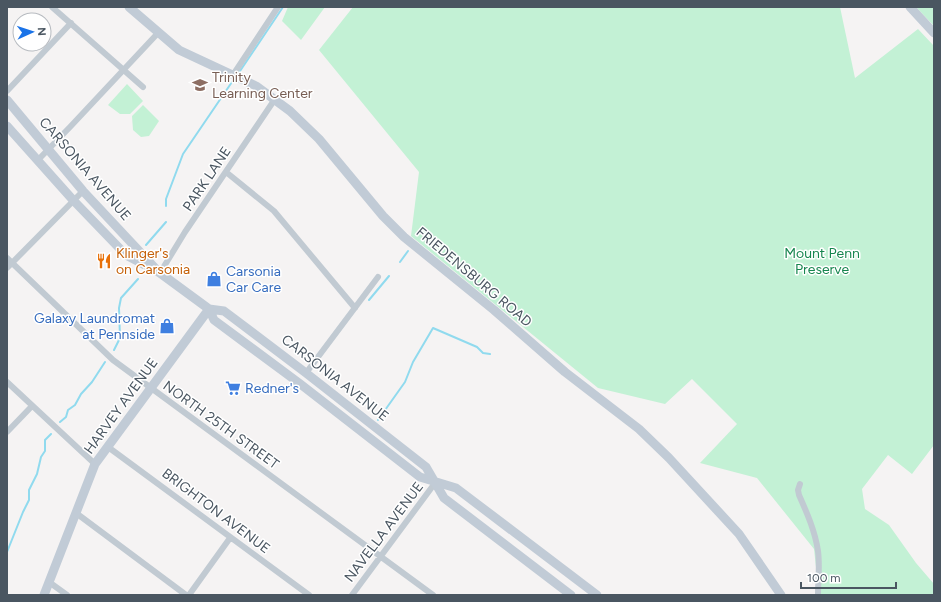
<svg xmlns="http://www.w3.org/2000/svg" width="941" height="602" viewBox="0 0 941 602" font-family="Figtree,sans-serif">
  <rect width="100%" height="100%" fill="#f5f3f3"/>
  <!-- green -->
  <path fill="#c3f1d5" d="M288,7H325L301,40L282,21Z
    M353,7H840L855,78L918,29L934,46V445L912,474L888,455L862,489L865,509L889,525L916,563L934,584V595H819L814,549L757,478L700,463L737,424L692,379L665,404L598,388L411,236L419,172L319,50Z
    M916,7H934V26Z
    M127,84L143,101L130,114H120L108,105Z
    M143,105L159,121L149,136L141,137L133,130L132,116Z"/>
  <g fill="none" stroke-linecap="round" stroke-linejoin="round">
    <!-- stream -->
    <path stroke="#90daee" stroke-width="2" d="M238,74L283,7
      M166,206V199L183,154L234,79
      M146,245L166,222
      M400,262L408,251
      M369,300L389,276
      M114,350L120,338L119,308L121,298L138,279
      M378,420L405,382L413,362L433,328L477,347L483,353L490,354
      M60,422L66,417L68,410L75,405L81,394L92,382L105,362
      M7,552L23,512L29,500V490L37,474L41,457L45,451V440L51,434"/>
    <!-- street -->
    <path stroke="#c1cad2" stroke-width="6" d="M52,7L143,87
      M233,75L278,7
      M7,91L71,23
      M38,160L70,127L158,33
      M226,172L274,211L355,308
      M7,258L113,360L433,595
      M7,268L83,191
      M160,273L185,232L275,99
      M306,373L378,277
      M7,382L95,464
      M7,432L32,406
      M108,447L309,595
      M800,484L798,490L799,495C807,513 815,531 818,551C820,566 818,581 818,595
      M76,513L186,595
      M49,582L67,595
      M189,595L230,538
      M352,595L435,483"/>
    <!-- secondary -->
    <path stroke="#c1cbd6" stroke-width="9" d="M129,7L179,50L256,86L290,111L319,139L383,216L404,237L494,310L565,372L639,429L669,458L739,534L781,595
      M910,7L934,33
      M7,100L83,191L155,268
      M7,126L73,200L126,255L160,273L209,309L214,320L299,383L420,477L456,488L597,595
      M209,309L224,311L306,373L426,467L444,498L571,595
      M44,595L95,464L209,309"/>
  </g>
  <!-- icons -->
  <defs>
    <g id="school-bare" transform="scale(1.2)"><path d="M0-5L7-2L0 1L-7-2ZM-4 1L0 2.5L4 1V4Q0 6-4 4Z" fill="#8d6e63" stroke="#fff" stroke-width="2.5" paint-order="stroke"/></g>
    <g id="restaurant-bare" transform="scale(1.2)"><path d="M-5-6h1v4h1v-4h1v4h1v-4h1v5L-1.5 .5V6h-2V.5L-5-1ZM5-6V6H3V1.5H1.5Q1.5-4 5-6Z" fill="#e8710a" stroke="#fff" stroke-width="2.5" paint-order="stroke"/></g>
    <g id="shop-bare" transform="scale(1.2)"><path d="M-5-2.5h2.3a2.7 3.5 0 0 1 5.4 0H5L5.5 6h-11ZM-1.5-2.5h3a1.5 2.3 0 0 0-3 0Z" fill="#3f7fe0" stroke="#fff" stroke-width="2.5" paint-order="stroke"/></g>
    <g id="supermarket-bare" transform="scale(1.2)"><path d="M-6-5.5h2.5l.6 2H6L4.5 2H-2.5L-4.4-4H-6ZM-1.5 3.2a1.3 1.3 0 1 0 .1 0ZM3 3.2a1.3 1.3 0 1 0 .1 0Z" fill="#3f7fe0" stroke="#fff" stroke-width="2.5" paint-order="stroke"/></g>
  </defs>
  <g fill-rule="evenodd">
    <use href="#school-bare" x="200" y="85"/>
    <use href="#restaurant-bare" x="104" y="261"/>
    <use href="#shop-bare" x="214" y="279"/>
    <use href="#shop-bare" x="167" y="326"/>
    <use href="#supermarket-bare" x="233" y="388"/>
  </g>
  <g text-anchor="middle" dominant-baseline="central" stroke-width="3" stroke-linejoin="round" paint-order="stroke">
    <!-- education labels -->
    <g font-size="14" fill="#785e54" stroke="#fff" text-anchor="start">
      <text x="212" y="77">Trinity<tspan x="212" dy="16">Learning Center</tspan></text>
    </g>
    <!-- street labels -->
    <g font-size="14" fill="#4a5661" stroke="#fff">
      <text transform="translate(85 169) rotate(49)">CARSONIA AVENUE</text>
      <text transform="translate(207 179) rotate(-56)">PARK LANE</text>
      <text transform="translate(474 277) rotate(40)">FRIEDENSBURG ROAD</text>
      <text transform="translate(335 378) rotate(38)">CARSONIA AVENUE</text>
      <text transform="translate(121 406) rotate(-54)">HARVEY AVENUE</text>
      <text transform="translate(221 425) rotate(36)">NORTH 25TH STREET</text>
      <text transform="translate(216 511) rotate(37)">BRIGHTON AVENUE</text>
      <text transform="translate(384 532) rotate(-53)">NAVELLA AVENUE</text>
    </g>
    <!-- food labels -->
    <g font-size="14" fill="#c56008" stroke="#fff" text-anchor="start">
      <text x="116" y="253">Klinger's<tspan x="116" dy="16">on Carsonia</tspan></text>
    </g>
    <!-- park labels -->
    <g font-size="14" fill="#17864f" stroke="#fff">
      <text x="822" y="253">Mount Penn<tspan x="822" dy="16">Preserve</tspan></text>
    </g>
    <!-- shop labels -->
    <g font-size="14" fill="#366cbe" stroke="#fff" text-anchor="start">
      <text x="226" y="271">Carsonia<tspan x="226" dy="16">Car Care</tspan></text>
      <text x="155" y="318" text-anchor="end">Galaxy Laundromat<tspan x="155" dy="16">at Pennside</tspan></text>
      <text x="245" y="388">Redner's</text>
    </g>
  </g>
  <!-- border -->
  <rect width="941" height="602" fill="none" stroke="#4a5661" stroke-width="16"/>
  <!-- north arrow -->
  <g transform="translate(32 32) rotate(87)"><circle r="19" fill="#ffffff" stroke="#b7bbc0"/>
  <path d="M0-3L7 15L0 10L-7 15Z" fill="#1a73e8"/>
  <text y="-6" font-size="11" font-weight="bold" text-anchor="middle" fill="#4a5661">N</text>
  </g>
  <!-- scale -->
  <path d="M801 582v6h95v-6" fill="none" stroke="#4a5661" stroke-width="2"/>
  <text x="807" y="582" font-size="12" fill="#4a5661" stroke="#ffffff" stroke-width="3" paint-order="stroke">100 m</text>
</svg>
